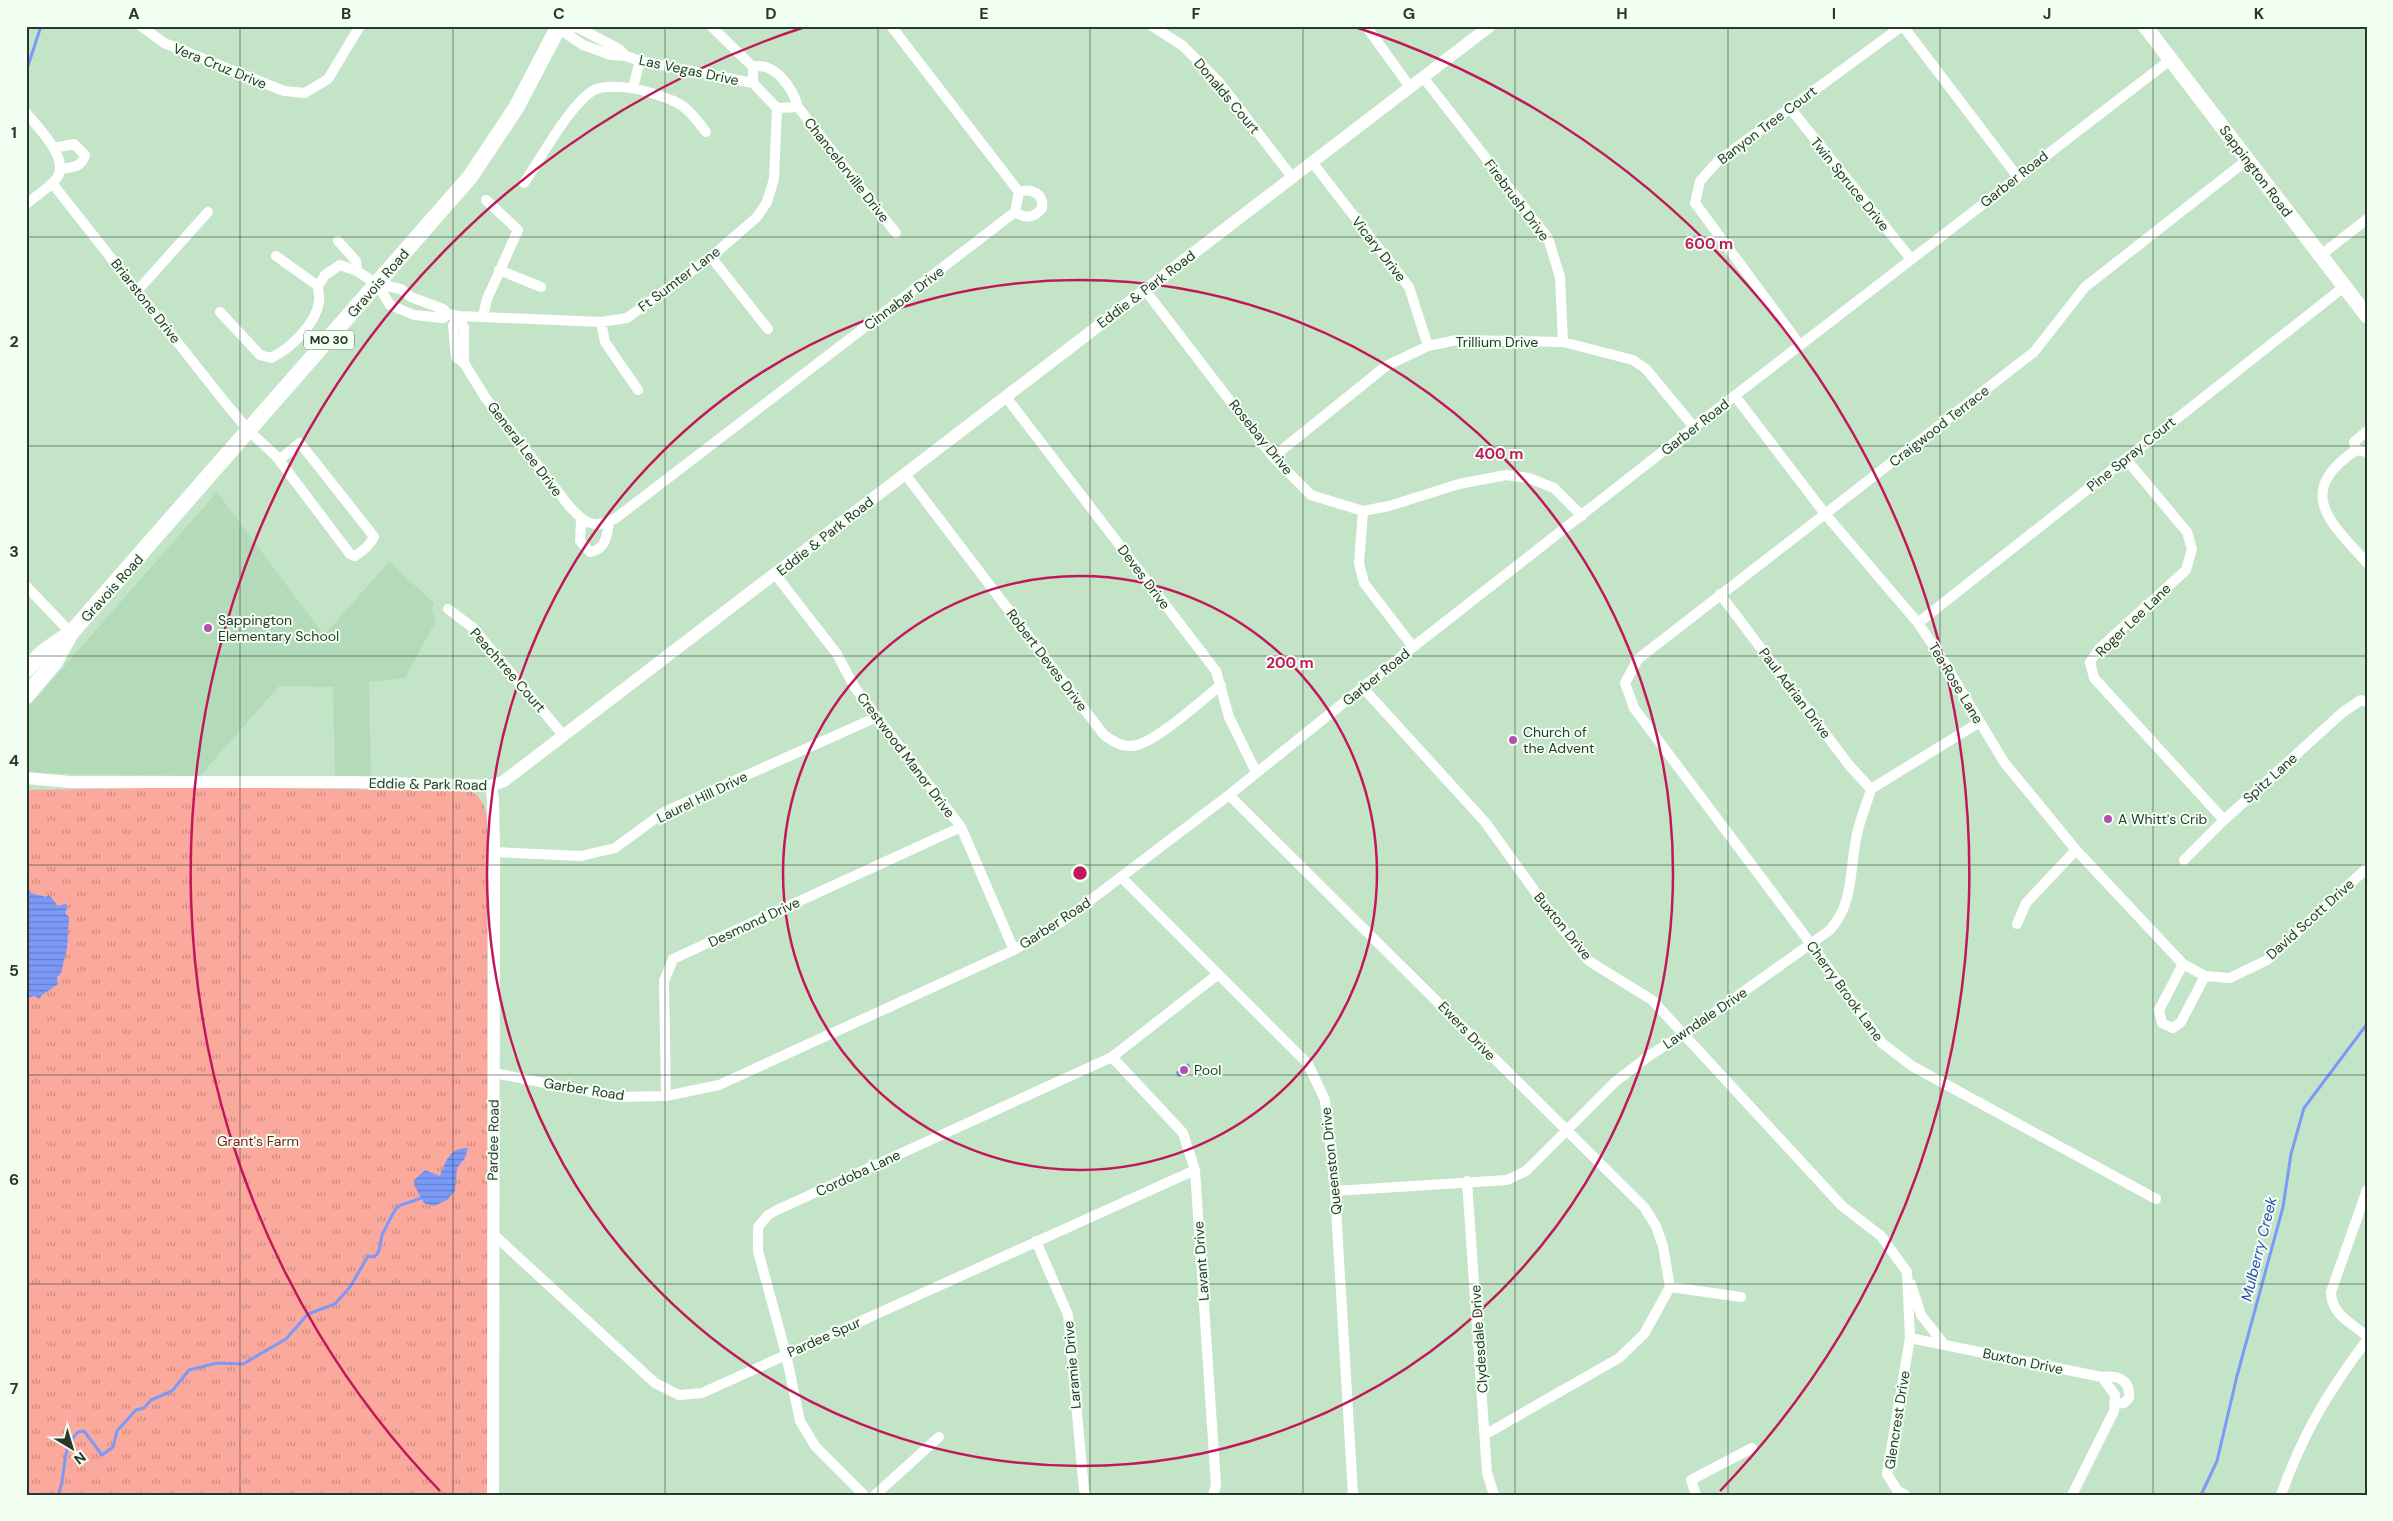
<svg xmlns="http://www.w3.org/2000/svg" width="2393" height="1521" viewBox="0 0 2393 1521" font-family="'DM Sans',sans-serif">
  <defs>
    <pattern id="grass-tufts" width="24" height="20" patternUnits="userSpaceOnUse" patternTransform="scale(1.25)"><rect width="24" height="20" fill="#fba99c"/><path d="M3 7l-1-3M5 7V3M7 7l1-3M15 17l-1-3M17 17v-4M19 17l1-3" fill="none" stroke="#cb8a7f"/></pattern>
    <pattern id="water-rules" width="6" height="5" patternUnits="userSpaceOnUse" patternTransform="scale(1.25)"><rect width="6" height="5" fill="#7b9af8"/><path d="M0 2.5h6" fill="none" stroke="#657ec9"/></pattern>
  </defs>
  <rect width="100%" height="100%" fill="#c3e4c7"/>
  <!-- built -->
  <path fill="#b3dbb9" d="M217,492L324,635L389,562L434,603L432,610L436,621L405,678L369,682L371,778L335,776L333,687L279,686L200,776L26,773V710Z"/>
  <!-- grass -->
  <path fill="url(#grass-tufts)" d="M212,787L470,791C482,797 485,806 487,819L488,1495H26V790Z"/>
  <!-- water -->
  <path fill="url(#water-rules)" d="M29,889L31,893L46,897L49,895L58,906L65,904L68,906L65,913L69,917L67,948L61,973L57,977L58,984L42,995L39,999L35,996L26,998V892Z
    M1189,1063L1190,1068L1180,1077L1177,1076L1176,1072Z
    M468,1148L465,1158L457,1168L455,1191L447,1200L434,1206L424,1203L414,1185V1180L425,1170L440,1176C446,1161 449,1148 468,1148Z"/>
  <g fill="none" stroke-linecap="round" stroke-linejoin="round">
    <!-- stream -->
    <path stroke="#7b9af8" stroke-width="3" d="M26,72L41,26
      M58,1495C68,1472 59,1451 78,1432L84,1431L102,1455L113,1447L117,1431L136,1410L144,1408L151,1400L172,1391L189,1370L217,1363L243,1364L286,1339L308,1314L335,1304L350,1287L368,1256L374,1257C380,1252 380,1247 381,1240C381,1235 385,1230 387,1225C400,1199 395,1209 421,1198
      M2201,1495L2217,1461L2237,1376L2283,1207L2291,1154L2304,1108L2367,1024"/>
    <!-- minor -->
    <path stroke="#fff" stroke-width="10" d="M141,26L164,43L284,91L305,93L328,79L360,26
      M555,26L583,45L611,55L626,56L640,61L753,83
      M711,26L753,67V83L777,108L798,107L896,233
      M1152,26L1183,46L1219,82L1292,177
      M1366,26L1410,87
      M1903,26L2017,176
      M558,28L577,27L619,49L626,56
      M753,67C775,61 793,89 798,107
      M1423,77L1548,238L1560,277L1563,342
      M633,87L640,61
      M1790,108L1911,259
      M26,113C38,127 70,159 57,178C49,188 36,196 26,204
      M54,148L74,144L85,155C82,168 71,167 60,169
      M1312,162L1409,287L1428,346
      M52,183L223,400L249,431L276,456L350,554L355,556C363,551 370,545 374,537L368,529L300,443L279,460
      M524,183C540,160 572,100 596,89C609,84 635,88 648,92C681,102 685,104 706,132
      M1015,212C1025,219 1035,218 1042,208C1044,193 1031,188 1019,192
      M338,241L356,261L357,271
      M2321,255L2367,219
      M276,256L318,286L325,275L340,265L357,271L377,284L401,289L411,297L443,309L448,314L458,316L601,322L627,318L711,257L757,217L767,202L774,179L777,108
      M711,257L768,329
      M499,270L541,287
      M377,284L390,305L414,315L443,318L448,314
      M138,290L208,212
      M1145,290L1273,457L1311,495L1363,511L1389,506L1459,484L1506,475L1529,478L1554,488L1582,516
      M220,312L260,355L271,358C290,349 316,324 319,302C320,297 318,291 318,286
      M458,316L453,326L456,357L464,363L485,397L569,506C584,523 594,530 616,518L1015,212L1019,192L891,26
      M458,316L464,328V363
      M483,316L487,299L518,230L486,200
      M601,322L605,342L638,390
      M1800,345L1695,203L1700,181L1718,161L1902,26
      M1735,396L1826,515L1918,623L1941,657L2004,762L2076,850L2183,964L2205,976L2230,978L2267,960L2367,868
      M1006,397L1216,671L1229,717L1256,772
      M2356,450C2294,492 2330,522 2367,563
      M2356,450L2354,442L2367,431
      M2356,450L2367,452
      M1273,457L1386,366L1428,346L1457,340L1563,342L1633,360L1646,369L1694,427
      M2126,459L2187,532L2192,549L2186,570L2099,649L2090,662L2094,678L2224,820
      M905,474L1104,735C1113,741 1121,747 1132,746C1153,745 1202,700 1221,685
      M1363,511L1359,563L1364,583L1413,647
      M581,520L580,541L590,552C606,549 607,536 609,522
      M775,574L837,654L855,688L961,827L1014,950
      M26,586L71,633
      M1720,594L1849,765L1871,789
      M448,609L472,627L564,736
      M1918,623L2345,286
      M1364,689L1485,822L1560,926L1589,961L1652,1000L1842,1206L1881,1236L1907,1272L1910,1338L1887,1474L1897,1490L1905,1495
      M1229,795L1644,1207L1656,1226L1663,1246L1670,1287L1644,1334L1619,1358L1486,1434
      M494,852L581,856L615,848L664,812L877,717
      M2184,860L2224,820L2343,712L2361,700L2367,702
      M1122,878L1308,1064L1325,1100L1335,1191L1353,1495
      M2017,924L2026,903L2076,850
      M2183,964L2159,1010L2162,1023L2173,1028L2181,1022L2205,976
      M1112,1057L1183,1133L1195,1170L1216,1485L1213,1495
      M494,1073L616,1097L666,1096L719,1085L1014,950L1063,921L1229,795L1413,647L1694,427L2170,60
      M666,1096L664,981L673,959L961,827
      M1467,1181L1487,1473L1494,1495
      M2367,1190L2331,1292C2331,1314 2351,1323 2367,1336
      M1335,1191L1507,1180L1526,1171L1615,1082L1650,1055L1684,1034L1830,930C1855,902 1849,868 1857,834C1860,819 1867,804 1871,789L1980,722
      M2156,1199L1912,1066L1882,1043L1811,944L1634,708L1625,683L1638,659L2034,352L2085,287L2247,160
      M492,1233L655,1383L679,1395L702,1393L1195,1170
      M1036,1241L1068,1315L1084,1490L1086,1495
      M1911,1284L1921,1315L1944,1344
      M1670,1287L1741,1297
      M1910,1338L2102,1377L2115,1395L2114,1411L2072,1495
      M2102,1377C2118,1375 2131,1380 2129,1398L2124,1403L2115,1404
      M864,1495L815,1446L800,1421L786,1354L758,1251V1227L768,1215L777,1210L1112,1057L1217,975
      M875,1495L939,1437
      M1696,1495L1691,1480L1752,1448
      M2281,1495C2303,1433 2328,1392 2367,1340"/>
    <!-- tertiary -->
    <path stroke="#fff" stroke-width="12" d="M26,778L70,782H354L491,786L504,781L1490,26
      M491,786L493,799L494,852L493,1495"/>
    <!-- secondary -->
    <path stroke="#fff" stroke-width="15" d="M2145,26L2367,316"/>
    <!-- primary -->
    <path stroke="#fff" stroke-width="16" d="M26,670L43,652L69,634
      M26,696L55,662L71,633L470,177L516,108L559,26"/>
  </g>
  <!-- grid -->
  <path fill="none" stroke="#2a372b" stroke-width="1" stroke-opacity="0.55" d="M240,26V1495M453,26V1495M665,26V1495M878,26V1495M1090,26V1495M1303,26V1495M1515,26V1495M1728,26V1495M1940,26V1495M2153,26V1495M26,237H2367M26,446H2367M26,656H2367M26,865H2367M26,1075H2367M26,1284H2367"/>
  <!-- distance rings -->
  <g fill="none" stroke="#c2185b" stroke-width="2.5">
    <circle cx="1080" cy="873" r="297"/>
    <circle cx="1080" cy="873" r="593"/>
    <path d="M440 1491A890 890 0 0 1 805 27M1355 27A890 890 0 0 1 1720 1491"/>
  </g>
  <!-- markers -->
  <g fill="#b64eb2" stroke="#f2fff3" stroke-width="2">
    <circle cx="208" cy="628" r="5"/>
    <circle cx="1513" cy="740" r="5"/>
    <circle cx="2108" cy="819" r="5"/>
    <circle cx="1184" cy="1070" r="5"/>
  </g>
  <g text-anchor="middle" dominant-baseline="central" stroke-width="4" stroke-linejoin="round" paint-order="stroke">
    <!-- shield labels -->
    <rect fill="#f2fff3" stroke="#667367" stroke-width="1" x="304" y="330.5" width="50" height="19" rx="4"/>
    <g font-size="12" font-weight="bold" fill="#2a372b">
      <text x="329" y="340">MO 30</text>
    </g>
    <!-- street labels -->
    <g font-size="14" fill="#2a372b" stroke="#f2fff3">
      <text transform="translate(220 66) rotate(22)">Vera Cruz Drive</text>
      <text transform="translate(689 70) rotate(12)">Las Vegas Drive</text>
      <text transform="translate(1227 96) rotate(50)">Donalds Court</text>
      <text transform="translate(1767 125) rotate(-37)">Banyon Tree Court</text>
      <text transform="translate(847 170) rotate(52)">Chancelorville Drive</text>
      <text transform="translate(2256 171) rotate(53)">Sappington Road</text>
      <text transform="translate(2014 179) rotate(-38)">Garber Road</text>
      <text transform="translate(1850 184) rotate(51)">Twin Spruce Drive</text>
      <text transform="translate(1517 200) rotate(53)">Firebrush Drive</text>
      <text transform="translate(1379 249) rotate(52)">Vicary Drive</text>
      <text transform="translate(679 279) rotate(-37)">Ft Sumter Lane</text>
      <text transform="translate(378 283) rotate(-49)">Gravois Road</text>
      <text transform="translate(1146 289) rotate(-37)">Eddie &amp; Park Road</text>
      <text transform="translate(904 298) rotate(-37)">Cinnabar Drive</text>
      <text transform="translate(146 301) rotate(52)">Briarstone Drive</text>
      <text x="1497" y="342">Trillium Drive</text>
      <text transform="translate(1939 426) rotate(-38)">Craigwood Terrace</text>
      <text transform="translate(1695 427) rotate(-38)">Garber Road</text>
      <text transform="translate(1261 437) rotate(51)">Rosebay Drive</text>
      <text transform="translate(525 449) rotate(53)">General Lee Drive</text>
      <text transform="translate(2131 454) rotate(-39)">Pine Spray Court</text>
      <text transform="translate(825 536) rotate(-38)">Eddie &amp; Park Road</text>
      <text transform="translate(1144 577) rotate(53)">Deves Drive</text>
      <text transform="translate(112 588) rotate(-48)">Gravois Road</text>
      <text transform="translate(2133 620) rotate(-44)">Roger Lee Lane</text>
      <text transform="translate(1047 660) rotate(53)">Robert Deves Drive</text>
      <text transform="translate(508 670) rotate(49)">Peachtree Court</text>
      <text transform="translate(1376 677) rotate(-39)">Garber Road</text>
      <text transform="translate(1956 683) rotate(59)">Tea Rose Lane</text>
      <text transform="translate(1795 693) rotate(53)">Paul Adrian Drive</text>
      <text transform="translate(906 755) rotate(53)">Crestwood Manor Drive</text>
      <text transform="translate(2270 778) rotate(-42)">Spitz Lane</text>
      <text transform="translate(428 784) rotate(1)">Eddie &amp; Park Road</text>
      <text transform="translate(702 797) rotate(-26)">Laurel Hill Drive</text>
      <text transform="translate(2310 919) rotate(-42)">David Scott Drive</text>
      <text transform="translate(754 922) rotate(-25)">Desmond Drive</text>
      <text transform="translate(1055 923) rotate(-33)">Garber Road</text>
      <text transform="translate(1563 926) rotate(51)">Buxton Drive</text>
      <text transform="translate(1845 991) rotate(54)">Cherry Brook Lane</text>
      <text transform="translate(1705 1018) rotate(-34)">Lawndale Drive</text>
      <text transform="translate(1467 1031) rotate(46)">Ewers Drive</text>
      <text transform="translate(584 1089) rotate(9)">Garber Road</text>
      <text transform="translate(493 1140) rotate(-89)">Pardee Road</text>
      <text transform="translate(1331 1161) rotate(-96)">Queenston Drive</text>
      <text transform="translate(858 1173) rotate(-25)">Cordoba Lane</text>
      <text transform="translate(1201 1261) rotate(-94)">Lavant Drive</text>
      <text transform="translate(824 1337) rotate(-24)">Pardee Spur</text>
      <text transform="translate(1479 1339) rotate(-94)">Clydesdale Drive</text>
      <text transform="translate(2023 1361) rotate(12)">Buxton Drive</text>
      <text transform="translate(1072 1365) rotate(-95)">Laramie Drive</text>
      <text transform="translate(1897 1420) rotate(-81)">Glencrest Drive</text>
    </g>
    <!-- poi labels -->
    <g font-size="14" fill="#2a372b" stroke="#f2fff3" text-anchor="start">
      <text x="218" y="620">Sappington<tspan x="218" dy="16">Elementary School</tspan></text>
      <text x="1523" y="732">Church of<tspan x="1523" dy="16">the Advent</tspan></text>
      <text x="2118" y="819">A Whitt's Crib</text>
      <text x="1194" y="1070">Pool</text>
    </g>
    <!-- park labels -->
    <g font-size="14" fill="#811b14" stroke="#f2fff3">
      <text x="258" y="1141">Grant's Farm</text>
    </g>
    <!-- water labels -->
    <g font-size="15" font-style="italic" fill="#3148b4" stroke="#f2fff3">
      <text transform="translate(2259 1249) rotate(-76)">Mulberry Creek</text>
    </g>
  </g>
  <circle cx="1080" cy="873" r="8" fill="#c2185b" stroke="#f2fff3" stroke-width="2.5"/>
  <g font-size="15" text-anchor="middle" font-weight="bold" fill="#c2185b" stroke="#f2fff3" stroke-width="4" stroke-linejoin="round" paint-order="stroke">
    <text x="1709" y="249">600 m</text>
    <text x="1499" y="459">400 m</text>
    <text x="1290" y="668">200 m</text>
  </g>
  <!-- border -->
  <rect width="2393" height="1521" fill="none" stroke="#f2fff3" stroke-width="55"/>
  <!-- north arrow -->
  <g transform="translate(72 1448) rotate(142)" stroke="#f2fff3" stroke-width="4" paint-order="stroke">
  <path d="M0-4L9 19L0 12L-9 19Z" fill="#2a372b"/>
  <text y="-8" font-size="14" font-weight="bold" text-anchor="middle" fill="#2a372b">N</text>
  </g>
  <rect x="28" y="28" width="2338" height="1466" fill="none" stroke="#2a372b" stroke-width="2"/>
  <g font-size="16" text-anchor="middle" font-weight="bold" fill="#2a372b">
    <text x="134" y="19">A</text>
    <text x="346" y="19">B</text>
    <text x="559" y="19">C</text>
    <text x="771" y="19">D</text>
    <text x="984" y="19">E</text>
    <text x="1196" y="19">F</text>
    <text x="1409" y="19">G</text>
    <text x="1622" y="19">H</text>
    <text x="1834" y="19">I</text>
    <text x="2047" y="19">J</text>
    <text x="2259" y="19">K</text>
    <text x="14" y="138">1</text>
    <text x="14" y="347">2</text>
    <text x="14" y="557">3</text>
    <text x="14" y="766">4</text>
    <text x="14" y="976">5</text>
    <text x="14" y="1185">6</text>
    <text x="14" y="1394">7</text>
  </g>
</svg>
